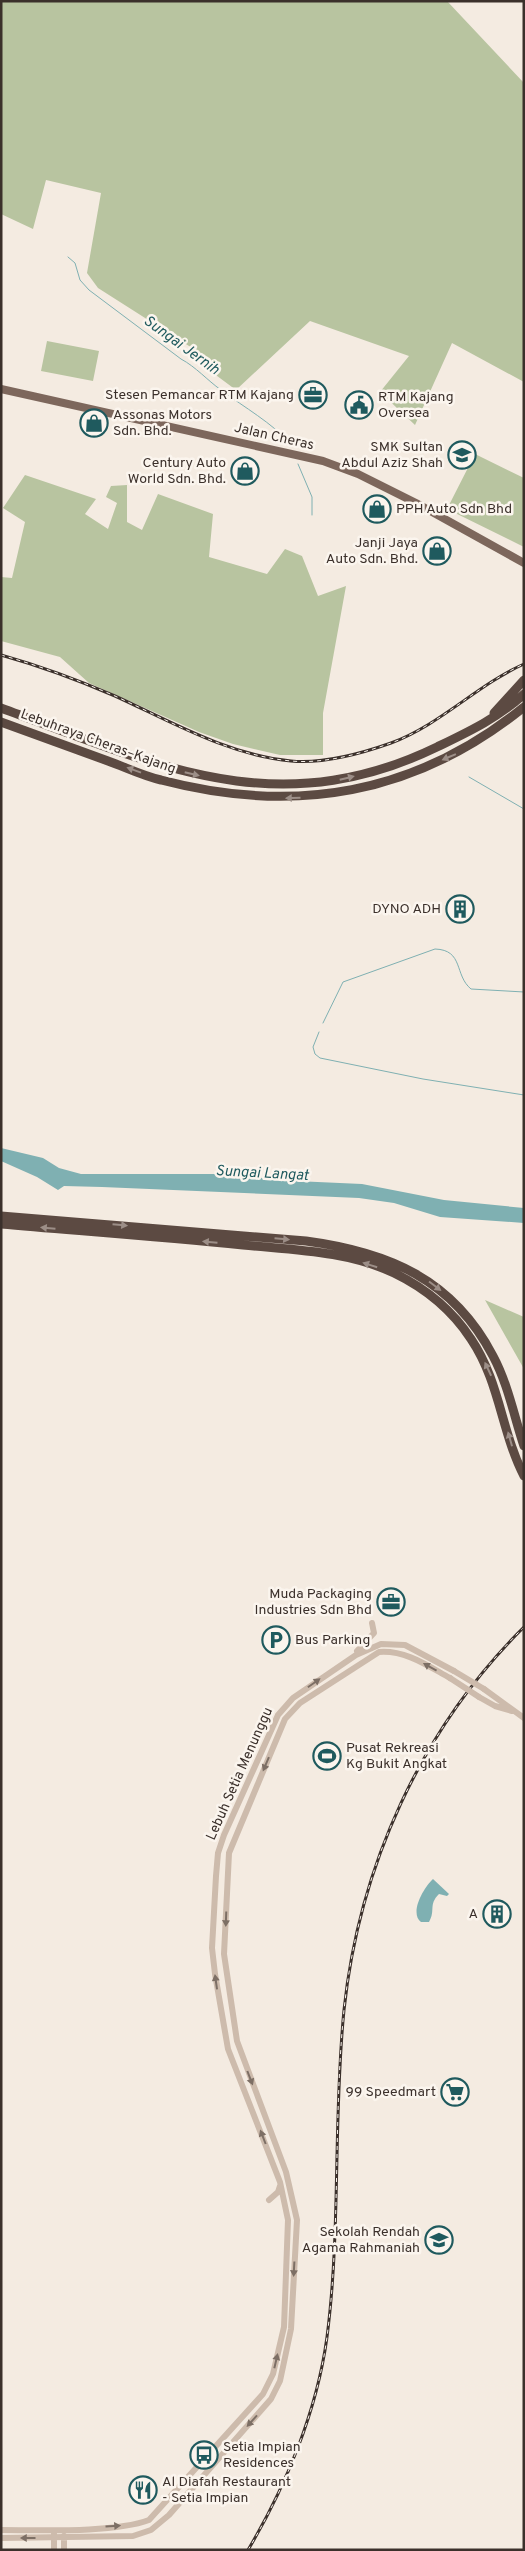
<svg xmlns="http://www.w3.org/2000/svg" width="525" height="2551" viewBox="0 0 525 2551" font-family="Overpass,sans-serif">
  <rect width="100%" height="100%" fill="#f4ebe1"/>
  <!-- green -->
  <path fill="#b8c4a0" d="M1,1H447L524,83V382L452,343L415,425L380,392L409,356L310,321L236,390L201,364L200,353L98,288L87,273L101,193L46,180L33,229L1,214Z
    M47,341L99,351L93,381L41,371Z
    M475,454L524,478V547L447,509Z
    M25,475L96,499L85,514L108,529L117,503L106,497L111,486L127,485V522L142,530L158,494L213,514L209,557L267,574L285,549L302,556L318,596L346,586L323,713V755H280L233,744L199,732L89,683L60,657L1,641V577L12,578L25,522L3,508Z
    M485,1300L524,1317V1369Z"/>
  <!-- water -->
  <path fill="#7fb0b2" d="M1,1148L43,1158L59,1168L81,1174H240L273,1180L362,1184L444,1200L524,1208V1223L440,1217L394,1203L359,1198L102,1187L64,1186L58,1190L37,1177L1,1161Z
    M433,1879L449,1894L447,1896L439,1894C428,1905 436,1910 429,1922H421C409,1913 424,1887 433,1879Z"/>
  <g fill="none" stroke-linecap="round" stroke-linejoin="round">
    <!-- stream -->
    <path stroke="#7fb0b2" stroke-width="1" d="M68,257L75,263L80,280L89,290L181,359C196,367 207,380 221,390C245,408 271,422 292,445
      M298,464L312,497V515
      M469,777L524,809
      M323,1023L343,982L435,949C464,950 454,975 471,989L524,992
      M319,1032L313,1047L315,1054L320,1058L423,1079L524,1095"/>
    <!-- tertiary -->
    <path stroke="#cdbbac" stroke-width="6" d="M357,1651L374,1633L372,1623
      M484,1689L524,1718
      M479,1697L495,1706L512,1711
      M269,2200L278,2192L280,2186
      M1,2530C41,2530 114,2533 149,2520L263,2394L273,2374L284,2327L288,2220L280,2182L228,2049L215,1974L212,1948L216,1876L218,1853L224,1835L278,1715L293,1698L356,1655L381,1644L405,1645L454,1671
      M54,2534V2550
      M1,2538L133,2536L151,2530L169,2515L271,2399L280,2381L291,2329L297,2220L286,2172L237,2041L224,1954L229,1853L285,1719L300,1703L379,1652C406,1650 428,1666 450,1678
      M64,2550V2536"/>
    <!-- primary -->
    <path stroke="#7d675c" stroke-width="8" d="M1,389L323,461L358,474L416,503L524,563"/>
    <!-- motorway -->
    <path stroke="#5c4a42" stroke-width="9" d="M1,708C154,764 276,825 437,747C468,732 498,718 524,694
      M494,713L524,680
      M1,722C37,735 72,748 108,761C125,767 143,776 161,780C295,815 415,795 524,707
      M1,1216L306,1241C388,1252 453,1279 493,1356C508,1384 514,1416 524,1446
      M1,1224C82,1231 162,1237 243,1245C293,1250 348,1251 394,1273C425,1288 452,1310 471,1339C500,1382 501,1431 524,1476"/>
    <!-- rail casing -->
    <g stroke="#3b302b" stroke-width="3">
      <path id="rail" d="M1,655C40,666 78,680 115,696C172,722 228,755 291,761C324,764 360,754 391,743C440,725 477,685 524,664
        M248,2550C286,2486 317,2411 327,2337C341,2229 333,2119 344,2010C359,1867 421,1729 524,1627"/>
    </g>
    <!-- rail -->
    <use href="#rail" stroke="#fbf5ee" stroke-width="1" stroke-dasharray="4" stroke-linecap="butt"/>
    <!-- tertiary-bridge -->
    <path stroke="#cdbbac" stroke-width="6" d="M454,1671L484,1689
      M450,1678L479,1697"/>
  </g>
  <!-- one-way arrows -->
  <defs><path id="oneway-solid" d="M-6-.8H1V-3.2L6.5 0L1 3.2V.8H-6Z" transform="scale(1.25)"/></defs>
  <g fill="#9c8e87">
    <use href="#oneway-solid" transform="translate(449 757) rotate(157)"/>
    <use href="#oneway-solid" transform="translate(134 770) rotate(-160)"/>
    <use href="#oneway-solid" transform="translate(192 774) rotate(13)"/>
    <use href="#oneway-solid" transform="translate(347 778) rotate(-14)"/>
    <use href="#oneway-solid" transform="translate(293 798) rotate(179)"/>
    <use href="#oneway-solid" transform="translate(120 1225) rotate(5)"/>
    <use href="#oneway-solid" transform="translate(48 1228) rotate(-175)"/>
    <use href="#oneway-solid" transform="translate(282 1239) rotate(5)"/>
    <use href="#oneway-solid" transform="translate(210 1242) rotate(-175)"/>
    <use href="#oneway-solid" transform="translate(370 1265) rotate(-163)"/>
    <use href="#oneway-solid" transform="translate(435 1286) rotate(37)"/>
    <use href="#oneway-solid" transform="translate(488 1369) rotate(-115)"/>
    <use href="#oneway-solid" transform="translate(510 1439) rotate(-106)"/>
  </g>
  <g fill="#7d6f65">
    <use href="#oneway-solid" transform="translate(430 1667) rotate(-151)"/>
    <use href="#oneway-solid" transform="translate(314 1683) rotate(-35)"/>
    <use href="#oneway-solid" transform="translate(266 1764) rotate(113)"/>
    <use href="#oneway-solid" transform="translate(226 1919) rotate(92)"/>
    <use href="#oneway-solid" transform="translate(216 1982) rotate(-98)"/>
    <use href="#oneway-solid" transform="translate(250 2078) rotate(69)"/>
    <use href="#oneway-solid" transform="translate(263 2137) rotate(-111)"/>
    <use href="#oneway-solid" transform="translate(294 2269) rotate(93)"/>
    <use href="#oneway-solid" transform="translate(276 2361) rotate(-77)"/>
    <use href="#oneway-solid" transform="translate(252 2421) rotate(132)"/>
    <use href="#oneway-solid" transform="translate(113 2526) rotate(-4)"/>
    <use href="#oneway-solid" transform="translate(28 2538) rotate(-180)"/>
  </g>
  <!-- icons -->
  <defs>
    <g id="office-ring" transform="scale(1.4375)"><circle r="9.5" fill="#fbf5ee" stroke="#1f5a5e" stroke-width="1.5"/><path d="M-6-3h4V-5.5h4V-3h4V5H-6ZM-1-4.5V-3h2v-1.5ZM-6 0V1H6V0Z" fill="#1f5a5e"/></g>
    <g id="civic-ring" transform="scale(1.4375)"><circle r="9.5" fill="#fbf5ee" stroke="#1f5a5e" stroke-width="1.5"/><path d="M-.6-6.5H3V-4.5H.6V-3L4-1V1h2V6H-6V1h2V-1L-.6-3ZM-1.2 2.5V6h2.4V2.5Z" fill="#1f5a5e"/></g>
    <g id="shop-ring" transform="scale(1.4375)"><circle r="9.5" fill="#fbf5ee" stroke="#1f5a5e" stroke-width="1.5"/><path d="M-5-2.5h2.3a2.7 3.5 0 0 1 5.4 0H5L5.5 6h-11ZM-1.5-2.5h3a1.5 2.3 0 0 0-3 0Z" fill="#1f5a5e"/></g>
    <g id="school-ring" transform="scale(1.4375)"><circle r="9.5" fill="#fbf5ee" stroke="#1f5a5e" stroke-width="1.5"/><path d="M0-5L7-2L0 1L-7-2ZM-4 1L0 2.5L4 1V4Q0 6-4 4Z" fill="#1f5a5e"/></g>
    <g id="building-ring" transform="scale(1.4375)"><circle r="9.5" fill="#fbf5ee" stroke="#1f5a5e" stroke-width="1.5"/><path d="M-4-6H4V6H1V3H-1V6H-4ZM-2.5-4.3h1.7v1.8h-1.7ZM.8-4.3h1.7v1.8H.8ZM-2.5-1h1.7V.8h-1.7ZM.8-1h1.7V.8H.8Z" fill="#1f5a5e"/></g>
    <g id="parking-ring" transform="scale(1.4375)"><circle r="9.5" fill="#fbf5ee" stroke="#1f5a5e" stroke-width="1.5"/><path d="M-3.5-5.5H1a3.5 3.5 0 0 1 0 7H-1V5.5H-3.5ZM-1-3.4V-.6H.8a1.4 1.4 0 0 0 0-2.8Z" fill="#1f5a5e"/></g>
    <g id="stadium-ring" transform="scale(1.4375)"><circle r="9.5" fill="#fbf5ee" stroke="#1f5a5e" stroke-width="1.5"/><path d="M0-5a6.5 5 0 1 0 0 10a6.5 5 0 1 0 0-10ZM-3.5-1.8h7v3.6h-7Z" fill="#1f5a5e"/></g>
    <g id="supermarket-ring" transform="scale(1.4375)"><circle r="9.5" fill="#fbf5ee" stroke="#1f5a5e" stroke-width="1.5"/><path d="M-6-5.5h2.5l.6 2H6L4.5 2H-2.5L-4.4-4H-6ZM-1.5 3.2a1.3 1.3 0 1 0 .1 0ZM3 3.2a1.3 1.3 0 1 0 .1 0Z" fill="#1f5a5e"/></g>
    <g id="bus-ring" transform="scale(1.4375)"><circle r="9.5" fill="#fbf5ee" stroke="#1f5a5e" stroke-width="1.5"/><path d="M-5-6H5V4H4V6H2V4H-2V6H-4V4H-5ZM-3.5-4V0h7V-4ZM-3.5 1.2v1.5H-2V1.2ZM2 1.2v1.5H3.5V1.2Z" fill="#1f5a5e"/></g>
    <g id="restaurant-ring" transform="scale(1.4375)"><circle r="9.5" fill="#fbf5ee" stroke="#1f5a5e" stroke-width="1.5"/><path d="M-5-6h1v4h1v-4h1v4h1v-4h1v5L-1.5 .5V6h-2V.5L-5-1ZM5-6V6H3V1.5H1.5Q1.5-4 5-6Z" fill="#1f5a5e"/></g>
  </defs>
  <g fill-rule="evenodd">
    <use href="#office-ring" x="313" y="395"/>
    <use href="#civic-ring" x="359" y="405"/>
    <use href="#shop-ring" x="94" y="423"/>
    <use href="#school-ring" x="462" y="455"/>
    <use href="#shop-ring" x="245" y="471"/>
    <use href="#shop-ring" x="377" y="509"/>
    <use href="#shop-ring" x="437" y="551"/>
    <use href="#building-ring" x="460" y="909"/>
    <use href="#office-ring" x="391" y="1602"/>
    <use href="#parking-ring" x="276" y="1640"/>
    <use href="#stadium-ring" x="327" y="1756"/>
    <use href="#building-ring" x="497" y="1914"/>
    <use href="#supermarket-ring" x="455" y="2092"/>
    <use href="#school-ring" x="439" y="2240"/>
    <use href="#bus-ring" x="204" y="2455"/>
    <use href="#restaurant-ring" x="143" y="2490"/>
  </g>
  <g text-anchor="middle" dominant-baseline="central" stroke-width="5" stroke-linejoin="round" paint-order="stroke">
    <!-- poi labels -->
    <g font-size="14" fill="#3b302b" stroke="#fbf5ee" text-anchor="end">
      <text x="294" y="395">Stesen Pemancar RTM Kajang</text>
      <text x="378" y="397" text-anchor="start">RTM Kajang<tspan x="378" dy="16">Oversea</tspan></text>
      <text x="113" y="415" text-anchor="start">Assonas Motors<tspan x="113" dy="16">Sdn. Bhd.</tspan></text>
      <text x="443" y="447">SMK Sultan<tspan x="443" dy="16">Abdul Aziz Shah</tspan></text>
      <text x="226" y="463">Century Auto<tspan x="226" dy="16">World Sdn. Bhd.</tspan></text>
      <text x="396" y="509" text-anchor="start">PPH Auto Sdn Bhd</text>
      <text x="418" y="543">Janji Jaya<tspan x="418" dy="16">Auto Sdn. Bhd.</tspan></text>
      <text x="441" y="909">DYNO ADH</text>
      <text x="372" y="1594">Muda Packaging<tspan x="372" dy="16">Industries Sdn Bhd</tspan></text>
      <text x="295" y="1640" text-anchor="start">Bus Parking</text>
      <text x="346" y="1748" text-anchor="start">Pusat Rekreasi<tspan x="346" dy="16">Kg Bukit Angkat</tspan></text>
      <text x="478" y="1914">A</text>
      <text x="436" y="2092">99 Speedmart</text>
      <text x="420" y="2232">Sekolah Rendah<tspan x="420" dy="16">Agama Rahmaniah</tspan></text>
      <text x="223" y="2447" text-anchor="start">Setia Impian<tspan x="223" dy="16">Residences</tspan></text>
      <text x="162" y="2482" text-anchor="start">Al Diafah Restaurant<tspan x="162" dy="16">- Setia Impian</tspan></text>
    </g>
    <!-- street labels -->
    <g font-size="14" fill="#3b302b" stroke="#fbf5ee">
      <text transform="translate(274 437) rotate(13)">Jalan Cheras</text>
      <text transform="translate(98 742) rotate(20)">Lebuhraya Cheras–Kajang</text>
      <text transform="translate(240 1774) rotate(-66)">Lebuh Setia Menunggu</text>
    </g>
    <!-- water labels -->
    <g font-size="15" font-style="italic" fill="#1f5a5e" stroke="#fbf5ee">
      <text transform="translate(181 346) rotate(36)">Sungai Jernih</text>
      <text transform="translate(262 1174) rotate(3)">Sungai Langat</text>
    </g>
  </g>
  <!-- border -->
  <rect width="525" height="2551" fill="none" stroke="#3b302b" stroke-width="5"/>
</svg>
